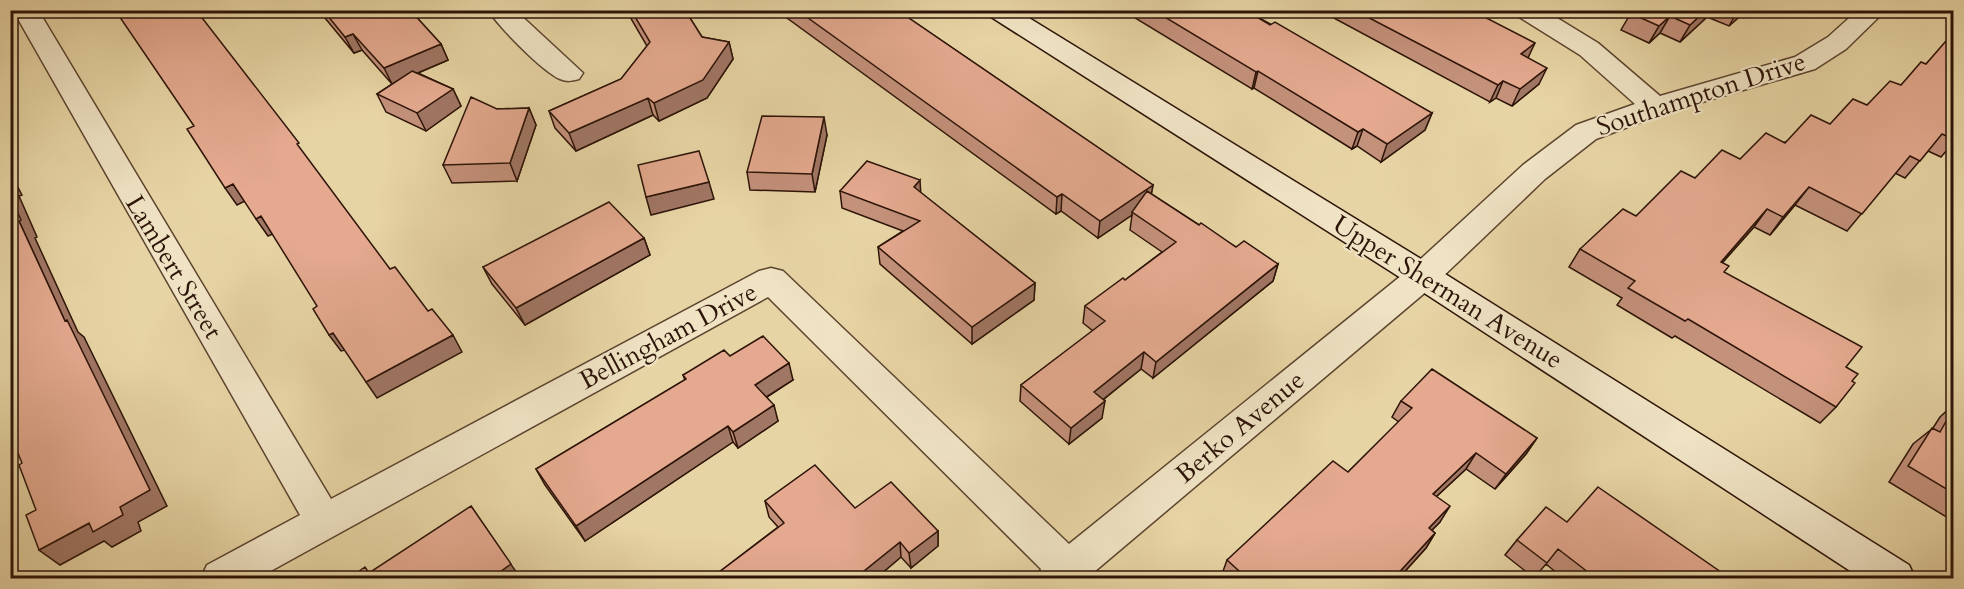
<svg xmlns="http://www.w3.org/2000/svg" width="1964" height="589" viewBox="0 0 1964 589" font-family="Cardo,serif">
  <rect width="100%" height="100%" fill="#e7d4a4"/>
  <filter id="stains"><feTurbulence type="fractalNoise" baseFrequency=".00333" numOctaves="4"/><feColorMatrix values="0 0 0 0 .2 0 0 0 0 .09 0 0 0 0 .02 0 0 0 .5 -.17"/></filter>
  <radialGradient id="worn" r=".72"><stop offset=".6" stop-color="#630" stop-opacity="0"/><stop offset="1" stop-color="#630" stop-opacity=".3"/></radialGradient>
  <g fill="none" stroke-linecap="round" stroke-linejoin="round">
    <!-- street casing -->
    <g stroke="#5c442f" stroke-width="3">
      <path id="street" d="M13,10H38L331,499L759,271L771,268L783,271L1069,544L1412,267L1523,165L1576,125L1635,104L1580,55L1516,15L1513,10H1544L1598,43L1660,96L1795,57L1828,37L1858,10H1886L1846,49L1815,69L1665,113L1596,139L1545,179L1434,285L1094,572L1097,578H1037L1041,569L768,297L258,578H201L207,565L300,515Z
        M488,10H515L583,73L579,79C572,81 567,82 560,79C542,71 499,27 488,10Z"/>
    </g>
    <!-- secondary casing -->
    <g stroke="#2d1408" stroke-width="3">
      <path id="secondary" d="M985,10H1016L1434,267L1909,565L1915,578H1861L1412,285L988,15Z"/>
    </g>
    <!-- street -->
    <use href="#street" fill="#efe3c4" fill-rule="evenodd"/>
    <!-- secondary -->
    <use href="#secondary" fill="#efe3c4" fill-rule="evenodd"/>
  </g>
  <!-- wall -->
  <path fill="#c4917b" stroke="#2d1408" stroke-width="1.5" d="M321,10H410L441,44L448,60L418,73L453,89L461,106L426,131L386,112L377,94L392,84L362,50L354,53L325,18Z
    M626,10H685L702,37L729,42L733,59L707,98L659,121L653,115L576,151L555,128L549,111L621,79L647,46Z
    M776,10H897L1153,185L1151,194L1199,225L1236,247L1278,264L1273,281L1153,378L1141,369L1103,400L1102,418L1069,444L1020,401L1021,385L1093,331L1083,323L1085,306L1125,280L1162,252L1130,230L1132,215L1098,238L1061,211L1056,214Z
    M1122,10H1245L1432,113L1425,130L1381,162L1357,146L1352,149L1254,88L1252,89Z
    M1319,10H1471L1528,58L1539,84L1512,106L1496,98L1490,102Z
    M1617,10H1747L1729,26L1707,17L1680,42L1660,33L1649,43L1621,30L1629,16Z
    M1953,36V143L1941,157L1928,151L1905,178L1895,173L1847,231L1795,205L1770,235L1754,227L1722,263L1724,272L1846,367L1852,381L1836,407L1820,423L1675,336L1672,338L1617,305L1622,298L1569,267L1580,249L1636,216L1695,178L1830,124L1867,105L1901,85L1926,64Z
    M529,108L536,125L517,181L452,183L443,165L497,109Z
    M827,135L815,192L750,190L747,172Z
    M840,191L921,193L1035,283L1034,300L972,344L880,264L878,247L903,231L842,208Z
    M644,238L650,255L525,325L492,284L483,267Z
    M730,356L793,380L767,397L778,421L738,448L733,442L585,541L545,485L536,469L685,380L683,375Z
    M1401,401L1537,438L1526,454L1495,489L1466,469L1436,497L1440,522L1432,530L1435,533L1426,548L1398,579H1226L1222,574L1227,560L1348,472L1399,422L1392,417Z
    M1953,405V521L1889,482L1913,444L1933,428L1940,417Z
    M765,501L855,508L938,531V546L911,568L901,557L875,579H710L778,527L769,517Z
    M1567,522L1731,579H1564L1546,564L1534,578L1505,555L1517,540Z"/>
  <!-- shaded-wall -->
  <path fill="#a07664" stroke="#2d1408" stroke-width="1.5" d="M1706,10H1710L1707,17L1680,42L1690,25Z
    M1738,10H1747L1729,26Z
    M1670,16L1660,33L1649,43L1659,26Z
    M353,34L362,50L354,53L345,37Z
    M729,42L733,59L707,98L659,121L654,103Z
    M1535,43L1527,60L1521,54Z
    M441,44L448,60L392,84L384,68Z
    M1547,68L1539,84L1512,106L1520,89Z
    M1258,71L1254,88L1252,89L1256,72Z
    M1503,81L1496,98L1490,102L1498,85Z
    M453,89L461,106L426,131L417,113Z
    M648,98L653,115L576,151L569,133Z
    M529,108L536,125L517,181L510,163Z
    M1432,113L1425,130L1381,162L1387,144Z
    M824,117L827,135L815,192L812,174Z
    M1363,129L1357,146L1352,149L1358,132Z
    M10,172L22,195L19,196L37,237L35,238L78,332L84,337L167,506L138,522L141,531L112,547L104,541L60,565L39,550L120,507L65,321L19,221L10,196Z
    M920,180L921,197L914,187Z
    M709,182L714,199L651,215L646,197Z
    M233,184L245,201L237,205L225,188Z
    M1153,185L1150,202L1132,212V215L1098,238L1100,221Z
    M1809,187L1795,205L1770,235L1783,217Z
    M1062,194L1061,211L1056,214L1057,197Z
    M1767,209L1754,227L1708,279L1721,262Z
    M261,216L273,234L268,236L256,219Z
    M644,238L650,255L525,325L516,308Z
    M1278,264L1273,281L1153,378L1156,362Z
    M1035,283L1034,300L972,344V327Z
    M333,333L345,350L341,351L329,335Z
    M453,335L462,352L377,398L366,382Z
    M1144,352L1141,369L1091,409L1094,392Z
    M789,363L793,380L760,401L755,385Z
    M1105,401L1102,418L1069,444L1071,428Z
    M774,405L778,421L738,448L733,432Z
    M728,426L733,442L585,541L576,526Z
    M1537,438L1526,454L1495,489L1506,474Z
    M1476,453L1466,469L1423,509L1433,494Z
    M471,506L521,579H490Z
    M1450,506L1440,522L1419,543L1429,528Z
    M938,531V546L911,568L909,553Z
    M1435,533L1426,548L1398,579H1393Z
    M900,542L901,557L875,579H854Z"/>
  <!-- building -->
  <path fill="#e4a98f" stroke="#2d1408" stroke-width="1.5" d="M115,10H196L299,143L297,144L390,269L395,267L428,311L432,309L453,335L366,382L333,333L329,335L313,309L317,306L261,216L256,219L233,184L225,188L187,129L194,126Z
    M323,10H410L441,44L384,68L353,34L345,37Z
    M631,10H685L702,37L729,42L703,80L654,103L648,98L569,133L549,111L621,79L650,42Z
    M797,10H897L1153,185L1100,221L1062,194L1057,197Z
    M1153,10H1245L1270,25L1275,22L1432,113L1387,144L1363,129L1358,132L1258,71L1256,72Z
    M1354,10H1471L1535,43L1521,54L1547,68L1520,89L1503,81L1498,85Z
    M1633,10H1706L1690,25L1670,16L1659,26L1630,13Z
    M1953,36V139L1942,134L1920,161L1910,156L1862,214L1809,187L1783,217L1767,209L1721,262L1729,266L1724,272L1862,347L1846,367L1858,374L1852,381L1855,383L1836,407L1688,319L1685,321L1628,288L1635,281L1580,249L1623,209L1636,216L1681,171L1695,178L1722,150L1740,159L1766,133L1785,143L1811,115L1830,124L1853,99L1867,105L1890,81L1901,85L1921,62L1926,64L1946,41L1948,42Z
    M412,71L453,89L417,113L377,94Z
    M471,97L497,109L529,108L510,163L443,165Z
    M762,116L824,117L812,174L747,172Z
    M699,151L709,182L646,197L638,165Z
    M867,161L920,180L914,187L1035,283L972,327L878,247L920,221L840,191Z
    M1147,191L1199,225L1201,223L1236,247L1244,241L1278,264L1156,362L1144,352L1094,392L1105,401L1071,428L1021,385L1105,321L1085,306L1123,278L1125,280L1176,242L1132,212Z
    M10,196L21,220L19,221L65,321L67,320L150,490L120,507L123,515L93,532L89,523L39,550L26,515L36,510L19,465L22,463L10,434Z
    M609,202L644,238L516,308L483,267Z
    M763,336L789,363L755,385L774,405L733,432L728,426L576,526L536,469L686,379L683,375L724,350L730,356Z
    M1432,369L1537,438L1506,474L1476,453L1433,494L1450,506L1429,528L1435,533L1393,579H1248L1227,560L1333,461L1348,472L1412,408L1401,401Z
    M1953,409V493L1908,466L1932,428L1940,432Z
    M815,465L855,508L891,482L938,531L909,553L900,542L854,579H710L784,523L765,501Z
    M1598,487L1731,579H1597L1558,549L1547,563L1517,540L1546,507L1567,522Z
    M471,506L511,564L490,579H348L365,567L369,573Z"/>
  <g text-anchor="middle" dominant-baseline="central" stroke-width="4.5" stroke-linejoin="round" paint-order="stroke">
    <!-- street labels -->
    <g font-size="26" fill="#2d1408" stroke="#efe3c4">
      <text transform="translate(1701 94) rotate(-18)">Southampton Drive</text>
      <text transform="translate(174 267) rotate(59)">Lambert Street</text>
      <text transform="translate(1448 292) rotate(32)">Upper Sherman Avenue</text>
      <text transform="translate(668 336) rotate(-28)">Bellingham Drive</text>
      <text transform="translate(1240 427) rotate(-40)">Berko Avenue</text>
    </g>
  </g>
  <!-- margin -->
  <rect width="1964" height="589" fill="none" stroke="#e7d4a4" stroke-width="36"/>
  <rect x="12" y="12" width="1940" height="565" fill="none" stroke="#2d1408" stroke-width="3"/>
  <rect x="18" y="18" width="1928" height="553" fill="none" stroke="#2d1408" stroke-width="1.5"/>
  <rect width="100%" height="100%" filter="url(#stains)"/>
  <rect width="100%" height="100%" fill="url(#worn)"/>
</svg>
